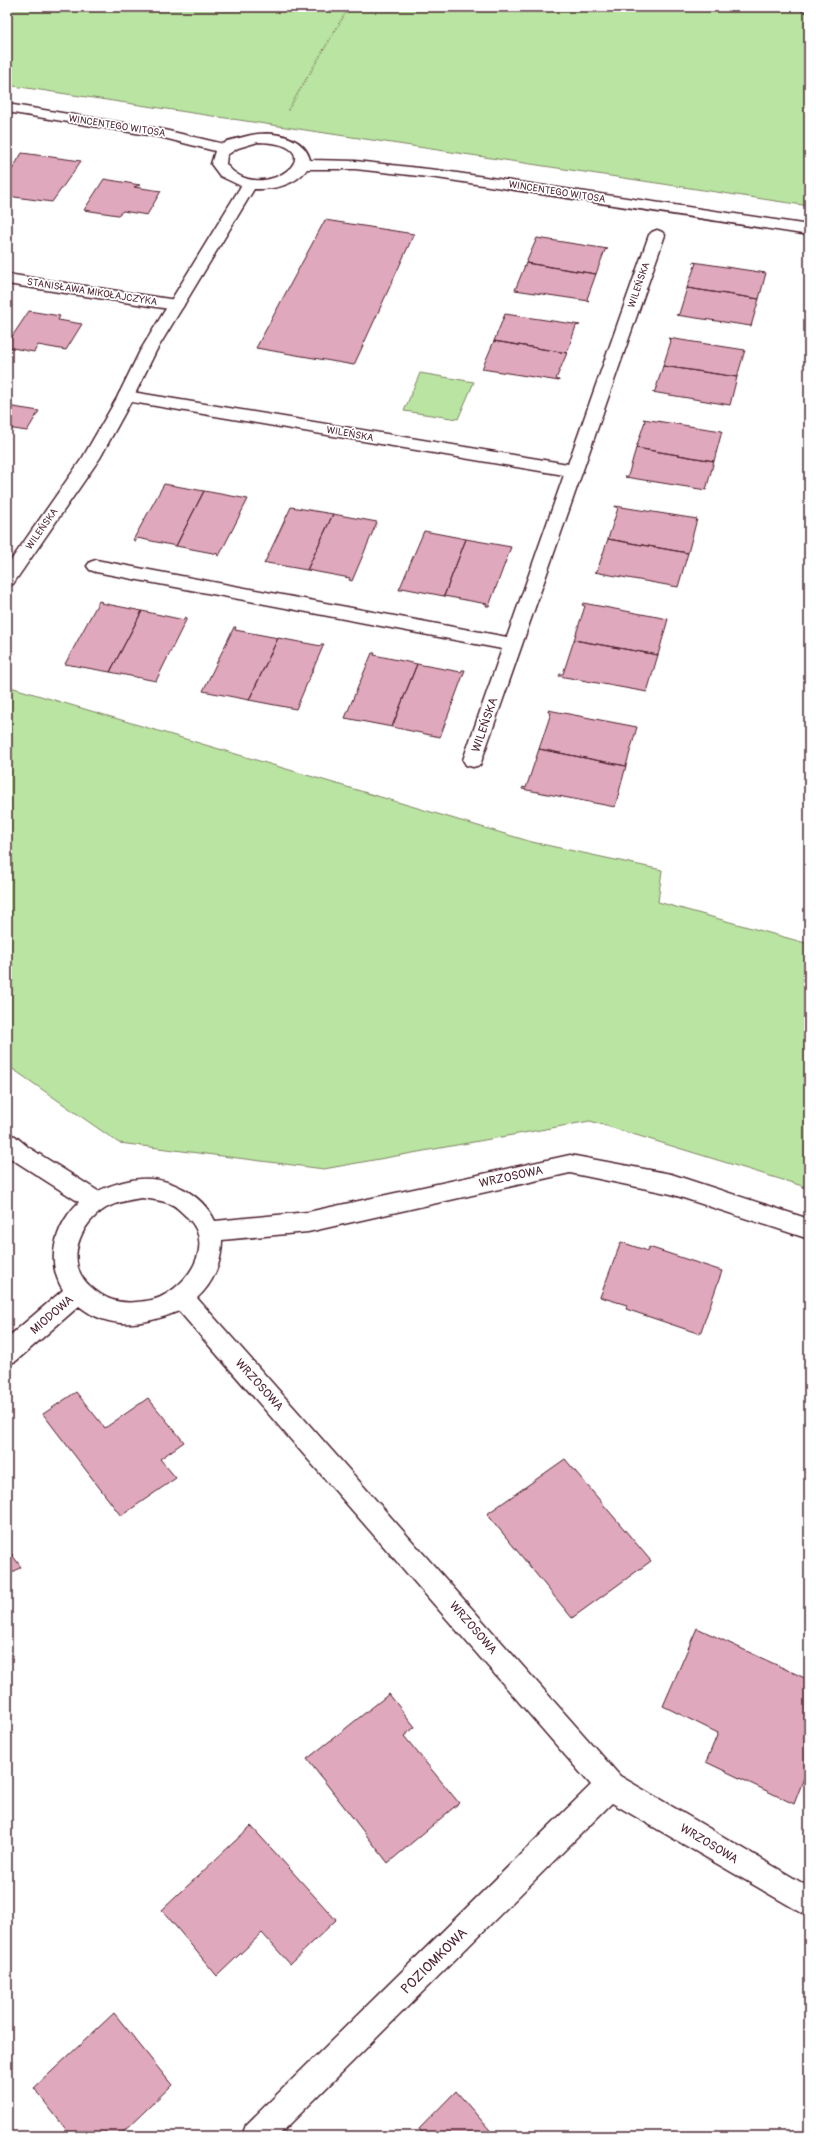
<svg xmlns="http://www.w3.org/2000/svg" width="816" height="2143" viewBox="0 0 816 2143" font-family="Pangolin,sans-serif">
  <rect width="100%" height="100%" fill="#fff"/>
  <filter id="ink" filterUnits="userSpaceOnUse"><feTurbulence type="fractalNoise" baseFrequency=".025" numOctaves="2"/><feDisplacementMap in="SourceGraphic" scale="8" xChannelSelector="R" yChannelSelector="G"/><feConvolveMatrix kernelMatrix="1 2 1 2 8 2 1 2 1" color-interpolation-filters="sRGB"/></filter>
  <g filter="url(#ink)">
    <!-- green -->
    <path fill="#b9e4a1" stroke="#828266" d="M7,7H809V206L7,85Z
      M420,373L474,382L458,419L404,411Z
      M7,686L532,842L662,870L658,902L809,944V1188L590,1121L324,1169L119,1143L7,1065Z"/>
    <!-- building -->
    <path fill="#dfa8bc" stroke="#4a1f2b" d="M22,153L81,161L52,202L7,196V178Z
      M104,179L140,185L134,187L161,191L147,215L123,211L118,215L84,210Z
      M325,220L414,234L354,365L256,348Z
      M537,238L608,249L605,250L596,274L526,263Z
      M693,262L766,273L759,299L687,288L696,263Z
      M526,263L596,274L587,299L589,301L515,290Z
      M687,288L759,299L751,326L676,315L679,314Z
      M29,311L60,316L58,320L82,324L66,350L38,345L34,352L7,347V344Z
      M505,314L580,325L576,326L567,353L494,341Z
      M668,338L745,350L737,377L663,366L671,341Z
      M494,341L567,353L556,379L559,380V381L482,369Z
      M663,366L737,377L730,405L652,392L655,391Z
      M7,406L39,411L27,431L7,428Z
      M643,419L722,431L714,461L636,448L645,421Z
      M636,448L714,461L706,490L625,477L628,476Z
      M164,484L204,491L176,546L137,538L136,541L133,540Z
      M204,491L248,499L219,556L217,555L218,554L176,546Z
      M615,506L697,519L688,553L608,539L618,508L615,507Z
      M291,507L333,514L307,570L267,563L264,564Z
      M333,514L377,522L352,581L349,580L350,578L307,570Z
      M424,531L466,539L444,596L402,588V590H399Z
      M466,539L511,547L489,606H486L487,604L444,596Z
      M608,539L688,553L678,587L594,572L597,571Z
      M99,601L102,602L101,603L142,611L110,672L65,664Z
      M583,603L668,619L658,655L574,640L585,606L582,605Z
      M142,611L184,620L185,617L187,618L156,681L110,672Z
      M234,627H236L235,630L278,638L249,700L203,691Z
      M278,638L321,646V644H324L296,709L249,700Z
      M574,640L658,655L647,692L559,676L560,674H563Z
      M372,653H375L374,655L417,664L392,727L345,718Z
      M417,664L461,672L462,670H465L440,737L392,727Z
      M548,710L637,727L626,766L539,749L551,713L548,712Z
      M539,749L626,766L615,807L522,789L523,787L526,788Z
      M621,1242L648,1251L649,1247L722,1271L700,1334L626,1309L627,1305L600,1297Z
      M76,1392L105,1428L148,1398L184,1442L160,1459L176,1478L121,1516L43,1414Z
      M565,1459L651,1561L572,1618L487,1514Z
      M7,1548L21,1567L7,1576Z
      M697,1628L809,1680V1765L794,1804L706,1762L718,1733L663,1706Z
      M389,1694L415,1727L404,1736L459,1803L388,1863L307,1759Z
      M251,1826L336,1920L290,1964L262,1933L217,1976L162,1910Z
      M114,2013L172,2085L119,2136H71L34,2088Z
      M456,2091L495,2136H425L419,2129Z"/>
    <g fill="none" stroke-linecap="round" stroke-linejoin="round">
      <!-- street casing -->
      <g stroke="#4a1f2b" stroke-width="3">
        <path id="street" d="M800,7H809V12L802,10Z
          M657,230L662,232L665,235L480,765L473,767L466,765L463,760L502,649L96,572L90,570L87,566L90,562L96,560L507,637L564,475L126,401L120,400L118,396L120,392L126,391L568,464L649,235L652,232Z
          M7,274L176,300L182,302L184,305L182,308L176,310L7,284Z
          M7,1134L15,1136L28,1147L98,1191C111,1185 126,1180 140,1179C169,1176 203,1195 215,1221L308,1212L570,1155L671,1174L809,1219V1239L671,1194L570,1173L308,1232L222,1240C222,1261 214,1283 197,1298L620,1776L809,1887V1917L612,1803L278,2136H242L246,2125L591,1785L179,1311C145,1325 110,1331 79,1306L16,1361L7,1364V1338L63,1290C45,1261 55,1225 79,1202L7,1156ZM141,1198C150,1199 159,1200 168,1203C176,1205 181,1212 187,1217C214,1243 192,1279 166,1294C157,1300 147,1301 137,1302C118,1304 104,1299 90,1286C64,1263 79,1224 106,1208C117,1202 129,1200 141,1198Z"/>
      </g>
      <!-- secondary casing -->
      <g stroke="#4a1f2b" stroke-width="3">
        <path id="secondary" d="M7,104L160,129L224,144L227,141C237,139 248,135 258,134C278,132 305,138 310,160L355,161L437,170L809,225V235L437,178L355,169H307C296,185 273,190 254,189L156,351L134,396L100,458L13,584L7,586V566L83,457L118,396L140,351L241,186L220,176L211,164L215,151L160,137L7,112ZM258,142C343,144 260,210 226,164L227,155L238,148Z"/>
      </g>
      <!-- path -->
      <path stroke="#4a1f2b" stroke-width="2" stroke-dasharray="0.5 2" stroke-linecap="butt" d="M288,110L349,7"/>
      <!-- street -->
      <use href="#street" fill="#fff" fill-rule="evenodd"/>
      <!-- secondary -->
      <use href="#secondary" fill="#fff" fill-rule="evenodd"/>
    </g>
  </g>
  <g text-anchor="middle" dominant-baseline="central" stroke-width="3.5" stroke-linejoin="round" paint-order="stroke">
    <!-- far-street labels -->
    <g font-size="10" fill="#4a1f2b" stroke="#fff">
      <text transform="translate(117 126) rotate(9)">WINCENTEGO WITOSA</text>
      <text transform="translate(557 192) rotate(9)">WINCENTEGO WITOSA</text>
      <text transform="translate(639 285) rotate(-71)">WILEŃSKA</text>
      <text transform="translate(92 292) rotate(9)">STANISŁAWA MIKOŁAJCZYKA</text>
      <text transform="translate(350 434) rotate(10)">WILEŃSKA</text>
      <text transform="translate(42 529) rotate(-55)">WILEŃSKA</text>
    </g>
    <!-- street labels -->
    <g font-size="12" fill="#4a1f2b" stroke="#fff">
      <text transform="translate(485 725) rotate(-71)">WILEŃSKA</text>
      <text transform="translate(511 1177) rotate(-12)">WRZOSOWA</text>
      <text transform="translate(52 1315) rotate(-41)">MIODOWA</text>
      <text transform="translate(259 1385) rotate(48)">WRZOSOWA</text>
      <text transform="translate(473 1628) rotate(49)">WRZOSOWA</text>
      <text transform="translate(709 1844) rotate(31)">WRZOSOWA</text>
    </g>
    <!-- near-street labels -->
    <g font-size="14" fill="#4a1f2b" stroke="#fff">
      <text transform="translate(434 1961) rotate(-45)">POZIOMKOWA</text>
    </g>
  </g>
  <!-- margin -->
  <rect width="816" height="2143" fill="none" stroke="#fff" stroke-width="24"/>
  <rect x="12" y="12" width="792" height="2119" fill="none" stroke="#4a1f2b" stroke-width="1.5" filter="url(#ink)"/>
</svg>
